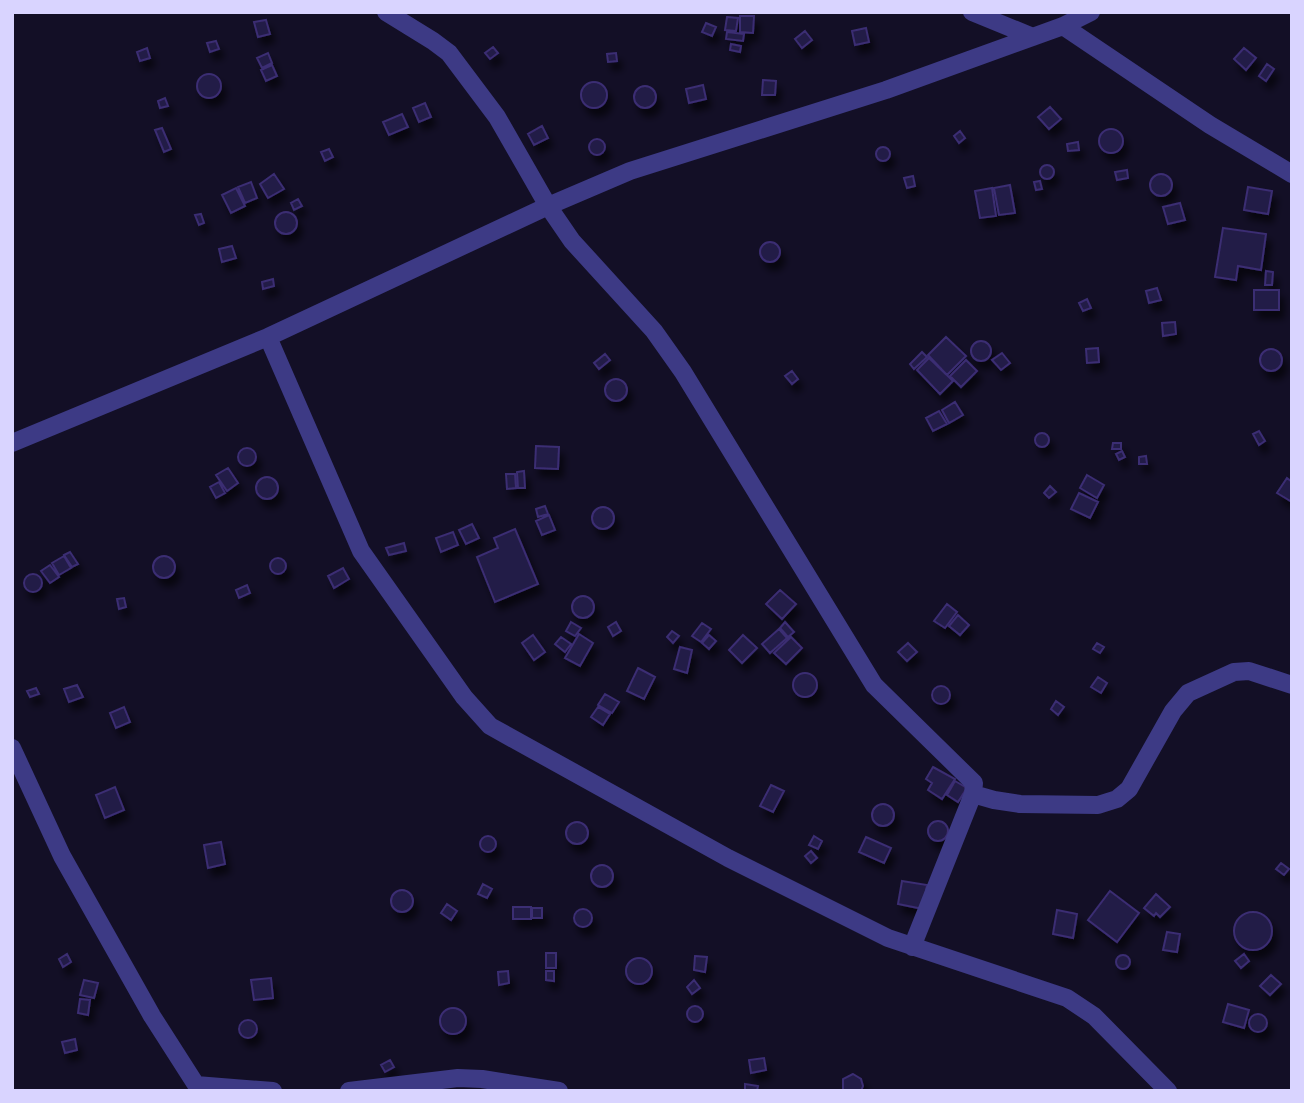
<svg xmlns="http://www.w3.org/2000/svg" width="1304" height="1103" viewBox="0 0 1304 1103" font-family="Ubuntu,sans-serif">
  <defs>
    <filter id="shadow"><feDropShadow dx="4.5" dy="8" stdDeviation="3.5" flood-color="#0009"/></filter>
  </defs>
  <rect width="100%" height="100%" fill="#130f26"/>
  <!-- building -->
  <path fill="#241b47" stroke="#3b2d73" stroke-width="2" filter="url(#shadow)" d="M740,16H754L753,33L740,32Z
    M727,17L738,18L736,31L725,30Z
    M266,20L270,34L258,37L254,22Z
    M706,23L716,27L712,36L702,32Z
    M866,28L869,42L855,45L852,31Z
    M805,31L812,40L802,48L795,39Z
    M727,32L744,34L743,41L726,39Z
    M216,41L219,49L210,52L207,43Z
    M731,44L741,46L740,52L730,50Z
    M493,47L498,53L490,59L485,53Z
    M147,48L150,58L140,61L137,52Z
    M1244,48L1256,58L1246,70L1234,59Z
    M268,53L272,63L262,68L257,58Z
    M616,53L617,61L608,62L607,54Z
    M1267,64L1274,69L1266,81L1259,76Z
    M272,65L277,76L266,81L261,70Z
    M197 86a12 12 0 1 1 24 0a12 12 0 1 1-24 0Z
    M763,80L776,81L775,95H762Z
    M581 95a13 13 0 1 1 26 0a13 13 0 1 1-26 0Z
    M703,85L706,99L689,103L686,89Z
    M634 97a11 11 0 1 1 22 0a11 11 0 1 1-22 0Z
    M165,98L168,106L160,108L158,101Z
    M425,103L431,117L419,122L413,108Z
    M1050,107L1061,119L1049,129L1038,117Z
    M402,114L408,127L389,135L383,122Z
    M542,126L548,138L534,145L528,134Z
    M162,128L171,149L164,152L155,130Z
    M1099 141a12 12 0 1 1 24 0a12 12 0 1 1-24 0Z
    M960,131L965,138L959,143L954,136Z
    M589 147a8 8 0 1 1 16 0a8 8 0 1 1-16 0Z
    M1078,142L1079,150L1068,151L1067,144Z
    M876 154a7 7 0 1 1 14 0a7 7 0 1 1-14 0Z
    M329,149L333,157L325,161L321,152Z
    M1040 172a7 7 0 1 1 14 0a7 7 0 1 1-14 0Z
    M1127,170L1128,178L1117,180L1115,172Z
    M1150 185a11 11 0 1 1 22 0a11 11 0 1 1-22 0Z
    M274,174L284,189L268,198L260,184Z
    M913,176L915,186L907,188L904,178Z
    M1040,181L1042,189L1036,190L1034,182Z
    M251,182L257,198L245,203L238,187Z
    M1010,185L1015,213L999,215L994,188Z
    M1248,187L1272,191L1268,214L1244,210Z
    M236,188L245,206L231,213L222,195Z
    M992,188L996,216L980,218L975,191Z
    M298,199L302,206L294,210L291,203Z
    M1180,203L1185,220L1168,224L1163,207Z
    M275 223a11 11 0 1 1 22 0a11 11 0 1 1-22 0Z
    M201,214L204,223L199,225L195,215Z
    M1223,228L1266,234L1261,270L1238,266L1236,280L1215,277Z
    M760 252a10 10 0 1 1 20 0a10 10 0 1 1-20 0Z
    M232,246L236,258L222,262L219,249Z
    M1266,271L1273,272L1272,285H1265Z
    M273,279L274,286L263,289L262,282Z
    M1157,288L1161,300L1149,303L1146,291Z
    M1254,290H1279V310H1254Z
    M1087,299L1091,308L1083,311L1079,303Z
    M1175,322L1176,334L1163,336L1162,323Z
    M946,337L966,356L947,375L928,355Z
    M971 351a10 10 0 1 1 20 0a10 10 0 1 1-20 0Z
    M1098,348L1099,362L1087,363L1086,349Z
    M1260 360a11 11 0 1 1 22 0a11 11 0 1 1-22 0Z
    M922,352L927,357L914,369L910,364Z
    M1002,353L1010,363L1001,370L992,360Z
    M605,354L610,360L599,369L594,363Z
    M929,358L953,381L940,394L917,370Z
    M966,360L977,371L961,387L950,376Z
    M792,371L798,379L792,384L785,376Z
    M605 390a11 11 0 1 1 22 0a11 11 0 1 1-22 0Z
    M955,402L963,415L949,423L942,410Z
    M939,411L947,424L933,431L926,418Z
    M1259,431L1265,441L1259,445L1253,434Z
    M1035 440a7 7 0 1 1 14 0a7 7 0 1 1-14 0Z
    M1113,443H1121V449H1112Z
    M536,446L559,447L558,469L535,468Z
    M238 457a9 9 0 1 1 18 0a9 9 0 1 1-18 0Z
    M1122,451L1125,457L1119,460L1116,454Z
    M1146,456L1147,464H1139V457Z
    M228,468L238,483L227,491L216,475Z
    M524,471L525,488H518L517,472Z
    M506,474H515L516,488L507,489Z
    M1087,475L1104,485L1097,498L1080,488Z
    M256 488a11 11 0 1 1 22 0a11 11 0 1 1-22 0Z
    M1287,478L1292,482V502L1277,493Z
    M219,482L225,493L216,498L210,487Z
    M1050,486L1056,492L1049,498L1044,493Z
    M1079,493L1098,502L1090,518L1071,509Z
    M545,506L548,514L538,517L536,509Z
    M592 518a11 11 0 1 1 22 0a11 11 0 1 1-22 0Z
    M549,515L555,530L542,535L536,521Z
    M472,524L479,538L466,544L459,530Z
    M515,529L538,584L495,602L477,557L498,548L494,538Z
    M453,532L458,545L441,552L436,538Z
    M404,543L406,551L389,555L386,548Z
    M70,552L78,564L72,567L64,555Z
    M153 567a11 11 0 1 1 22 0a11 11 0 1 1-22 0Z
    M64,556L71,568L59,575L52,563Z
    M270 566a8 8 0 1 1 16 0a8 8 0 1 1-16 0Z
    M50,565L59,577L50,583L41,571Z
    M343,568L349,579L334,588L328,576Z
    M24 583a9 9 0 1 1 18 0a9 9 0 1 1-18 0Z
    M247,585L250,593L239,598L236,590Z
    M780,590L796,604L782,619L766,604Z
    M572 607a11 11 0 1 1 22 0a11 11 0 1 1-22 0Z
    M124,598L126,607L119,609L117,599Z
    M947,604L957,612L945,628L934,621Z
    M958,615L969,625L960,635L949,626Z
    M571,622L581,628L575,636L566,631Z
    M616,622L621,631L613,636L608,627Z
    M785,622L794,632L788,637L780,628Z
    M702,623L711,629L701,642L692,636Z
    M779,629L787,638L770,653L762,644Z
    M672,631L679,636L673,643L667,637Z
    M579,634L593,643L580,666L565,658Z
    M533,635L545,652L534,660L522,643Z
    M709,635L716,641L709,649L702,643Z
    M743,635L757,648L742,663L729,650Z
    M561,637L571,644L565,652L555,644Z
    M791,637L802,648L786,664L774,653Z
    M908,643L917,652L907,661L898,652Z
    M1097,643L1104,647L1100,653L1093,649Z
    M680,647L692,650L687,673L674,669Z
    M638,668L655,677L644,699L627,691Z
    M793 685a12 12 0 1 1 24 0a12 12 0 1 1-24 0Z
    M1098,677L1107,683L1101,693L1091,687Z
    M77,685L83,697L69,702L64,689Z
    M932 695a9 9 0 1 1 18 0a9 9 0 1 1-18 0Z
    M36,688L39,694L30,697L27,691Z
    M605,694L619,702L612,713L598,705Z
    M1056,701L1064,707L1058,715L1051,709Z
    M124,707L130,722L116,728L110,713Z
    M598,707L610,714L603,725L591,717Z
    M933,767L955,779L942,799L928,790L932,783L926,779Z
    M955,781L967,788L958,802L947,795Z
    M771,785L784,791L773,812L760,806Z
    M115,787L124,810L105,818L96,795Z
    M872 815a11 11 0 1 1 22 0a11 11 0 1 1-22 0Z
    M928 831a10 10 0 1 1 20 0a10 10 0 1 1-20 0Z
    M566 833a11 11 0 1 1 22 0a11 11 0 1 1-22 0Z
    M480 844a8 8 0 1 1 16 0a8 8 0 1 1-16 0Z
    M814,836L822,841L818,849L809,845Z
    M866,837L891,848L884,863L859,852Z
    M221,842L225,864L208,868L204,845Z
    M811,851L817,858L811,863L805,856Z
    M1281,863L1289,869L1284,875L1276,869Z
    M591 876a11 11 0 1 1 22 0a11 11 0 1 1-22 0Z
    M902,881L927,885L923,909L898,904Z
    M483,884L492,889L487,898L478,894Z
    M391 901a11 11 0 1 1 22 0a11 11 0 1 1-22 0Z
    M1110,891L1139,913L1117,942L1088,920Z
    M1156,894L1170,907L1160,917L1156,913L1154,916L1144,908Z
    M447,904L457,911L451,920L441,913Z
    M513,907H531V919H513Z
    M532,908H542V918H532Z
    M574 918a9 9 0 1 1 18 0a9 9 0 1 1-18 0Z
    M1057,910L1077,914L1073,938L1053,934Z
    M1234 931a19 19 0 1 1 38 0a19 19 0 1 1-38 0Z
    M1167,932L1180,934L1177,952L1163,950Z
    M546,953H556V968H546Z
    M67,954L71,962L63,967L59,959Z
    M1244,954L1249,961L1241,968L1235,961Z
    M1116 962a7 7 0 1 1 14 0a7 7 0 1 1-14 0Z
    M695,956L707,957L705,972L694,970Z
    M626 971a13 13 0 1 1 26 0a13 13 0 1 1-26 0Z
    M508,971L509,983L499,985L498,972Z
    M546,971H554V981L546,980Z
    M1271,975L1281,984L1270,995L1260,986Z
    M271,978L273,998L254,1000L251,980Z
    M84,980L98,983L94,998L80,995Z
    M694,980L700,988L692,994L687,987Z
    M80,999L90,1000L88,1015L78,1013Z
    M1228,1004L1249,1010L1244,1028L1223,1022Z
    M687 1014a8 8 0 1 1 16 0a8 8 0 1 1-16 0Z
    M440 1021a13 13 0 1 1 26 0a13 13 0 1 1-26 0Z
    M1249 1023a9 9 0 1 1 18 0a9 9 0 1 1-18 0Z
    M239 1029a9 9 0 1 1 18 0a9 9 0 1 1-18 0Z
    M75,1039L77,1050L65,1053L62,1042Z
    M764,1058L766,1070L751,1073L749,1060Z
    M390,1060L394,1067L385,1072L381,1065Z
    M853,1074L861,1079L863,1086L861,1091H843V1079Z
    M745,1084L758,1086L757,1091H745Z"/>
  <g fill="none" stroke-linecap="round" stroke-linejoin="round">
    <!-- minor -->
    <path stroke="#3d3a85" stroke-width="18" d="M386,12L433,41L449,53L497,117L548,206L572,241L654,331L683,372L874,685L974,783L973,794L912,947
      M972,12L1033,37
      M1063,26L1210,125L1292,174
      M268,337L361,551L464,697L490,726L728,858L888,938L1067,998L1094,1016L1168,1091
      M12,443L268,337L548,206L630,171L886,90L1063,26L1091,12
      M12,748L62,856L152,1016L200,1091
      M973,794L994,800L1020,804L1098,805L1117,799L1129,789L1173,711L1188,693L1234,672L1249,671L1292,685
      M196,1085L273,1091
      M349,1091L458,1078L482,1079L559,1091"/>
  </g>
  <!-- border -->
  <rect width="1304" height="1103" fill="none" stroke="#d9d4ff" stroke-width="28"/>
</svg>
